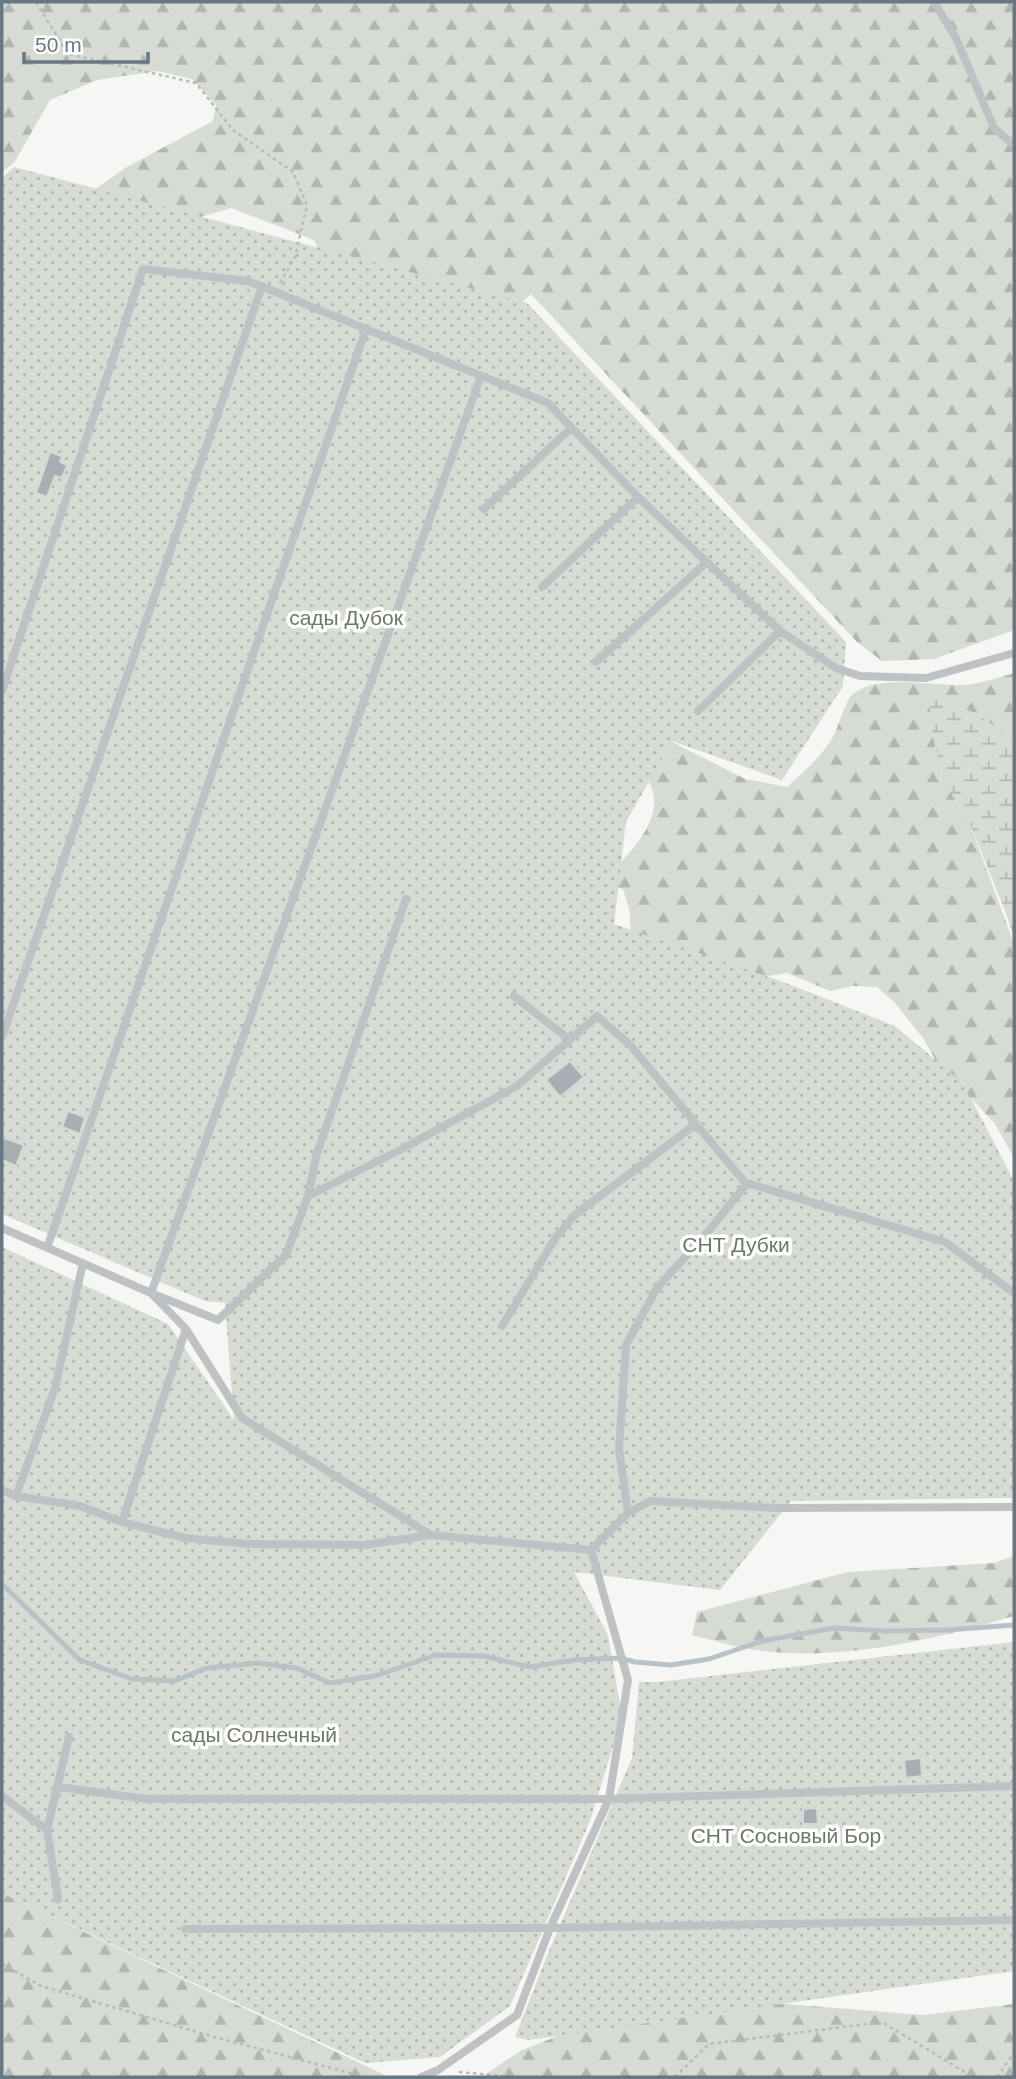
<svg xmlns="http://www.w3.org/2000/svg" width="1016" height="2079" viewBox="0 0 1016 2079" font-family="Arial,sans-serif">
  <defs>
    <pattern id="forest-firs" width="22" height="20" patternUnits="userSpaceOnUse" patternTransform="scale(1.75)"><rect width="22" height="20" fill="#d6dbd3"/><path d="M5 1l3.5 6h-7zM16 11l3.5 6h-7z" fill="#b1b6b1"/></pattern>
    <pattern id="wetland-marsh" width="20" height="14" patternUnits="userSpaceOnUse" patternTransform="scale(1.75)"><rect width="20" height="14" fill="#d6dbd3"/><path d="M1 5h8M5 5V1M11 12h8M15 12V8" fill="none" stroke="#b1b6b1"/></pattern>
    <pattern id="garden-dots" width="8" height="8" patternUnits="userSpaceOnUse" patternTransform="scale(1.75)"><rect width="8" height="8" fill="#d6dbd3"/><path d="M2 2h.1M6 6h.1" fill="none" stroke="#b1b6b1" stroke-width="1.8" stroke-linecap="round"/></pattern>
  </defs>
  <rect width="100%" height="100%" fill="#f6f6f4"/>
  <!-- forest -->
  <path fill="url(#forest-firs)" d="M2,2H1014V630L934,659L882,661L857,642L531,294L502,320L335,287L314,240L231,208L174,225L2,254L127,167L213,121L216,105L192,79L157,71L97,80L50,100L14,163L2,172Z
    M1014,673V742L978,714L930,699V722L943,781L968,819L1014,944V1158L995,1124L935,1059L923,1038L894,1002L877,987L853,986L830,991L787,973L743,980L631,937L630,913L623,889L600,883C623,860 666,823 651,786C648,779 638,773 633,766C618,746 606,723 592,701L745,779L787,787C804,771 823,756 834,735C839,725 845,703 851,696C873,673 934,686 962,685C980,684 997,678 1014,673Z
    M1014,1556V1616C934,1640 839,1662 755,1650C734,1647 713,1640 692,1635L697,1612L848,1572L994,1563Z
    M2,1893L389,2077H2Z
    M751,2001L923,2015L1014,2004V2077H482L520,2051L603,2018Z"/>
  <!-- wetland -->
  <path fill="url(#wetland-marsh)" d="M930,698L978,714L1014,742V939L1007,916L968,819L943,781L930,722Z"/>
  <!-- garden -->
  <path fill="url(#garden-dots)" d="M14,167L527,303L846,642L843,686L782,780L672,741L626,822L614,924L786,983L895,1026L963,1083L1014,1181V1498L791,1501L720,1590L574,1572L608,1635L622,1717L590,1821L510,2006L440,2057L365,2063L2,1893V1247L168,1324L234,1420L225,1303L205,1301L2,1214V178Z
    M1014,1642V1971L528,2040L515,2037L548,1953L632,1758L639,1682H658Z"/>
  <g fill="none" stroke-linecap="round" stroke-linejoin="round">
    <!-- stream -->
    <path stroke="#b7c3c7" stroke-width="5" d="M2,1584L80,1660L132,1679L174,1681L207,1668L258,1663L296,1668L330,1683L375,1676L436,1655L484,1656L530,1667L574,1660L620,1658L635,1662L671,1665L709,1659L762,1641L834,1628L885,1631L947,1630L1014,1625"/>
  </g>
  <!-- building -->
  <path fill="#a8afb4" stroke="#d8d8d6" stroke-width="2" d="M50,452L62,456L60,462L67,465L62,478L55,476L47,497L36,493Z
    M570,1061L584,1077L560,1097L546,1080Z
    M68,1111L85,1117L80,1134L62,1127Z
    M2,1137L24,1145L16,1166L2,1160Z
    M921,1758L922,1776L906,1778L904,1760Z
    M817,1808L818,1824H803V1809Z"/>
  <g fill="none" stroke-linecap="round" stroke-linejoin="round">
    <!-- path -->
    <path stroke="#b8bbbd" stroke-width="2.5" stroke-dasharray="3.5 3.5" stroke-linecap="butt" d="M36,2L68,54L196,83L233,130L293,172L307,205L295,257L280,283
      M2,1964L41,1986L211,2036L365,2077
      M459,2072L513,2077
      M675,2077L709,2044L882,2022L973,2077
      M997,2077L1014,2053"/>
    <!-- lane -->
    <path stroke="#bec2c5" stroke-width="8" d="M934,2L956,38L994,128L1014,145
      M481,376L151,1293L218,1320L286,1255L308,1196L398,1151L517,1086L597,1016L630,1045L747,1185
      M484,509L571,428
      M542,587L638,497
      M596,662L707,562
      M2,691L143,269L248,281L548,403L638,497L780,631L836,668L860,676L926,678L1014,653
      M698,711L780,631
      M514,996L570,1040
      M2,1037L262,286
      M308,1196L317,1153L406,899
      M2,1228L151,1293L186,1329L242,1418L431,1535L591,1550L628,1680L609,1799L550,1928L517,2015L438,2070L421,2077
      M47,1248L366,329
      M502,1326L556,1237L576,1214L696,1124
      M2,1490L16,1496L80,1506L122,1522L185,1538L249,1544L364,1545L431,1535
      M16,1496L55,1388L83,1263
      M628,1513L619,1449L626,1345L657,1288L707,1233L747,1183L945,1242L1014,1293
      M122,1522L186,1329
      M591,1550L628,1513L650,1501L776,1508L1014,1507
      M59,1787L146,1799H609L1014,1786
      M2,1796L47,1830
      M58,1899L47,1830L69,1737
      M185,1929L550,1928L1014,1920"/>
  </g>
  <g text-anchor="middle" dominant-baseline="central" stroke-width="7" stroke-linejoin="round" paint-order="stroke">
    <!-- park labels -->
    <g font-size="21" fill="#6b7a67" stroke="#fff">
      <text x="346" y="617">сады Дубок</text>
      <text x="736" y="1244">СНТ Дубки</text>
      <text x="254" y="1734">сады Солнечный</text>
      <text x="786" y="1835">СНТ Сосновый Бор</text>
    </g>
  </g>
  <!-- border -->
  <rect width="1016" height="2079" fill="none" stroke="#687882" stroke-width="7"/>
  <!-- scale -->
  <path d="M24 52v10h124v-10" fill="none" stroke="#687882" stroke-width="3.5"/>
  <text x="35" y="52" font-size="21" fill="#687882" stroke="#ffffff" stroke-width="5" paint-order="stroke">50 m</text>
</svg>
